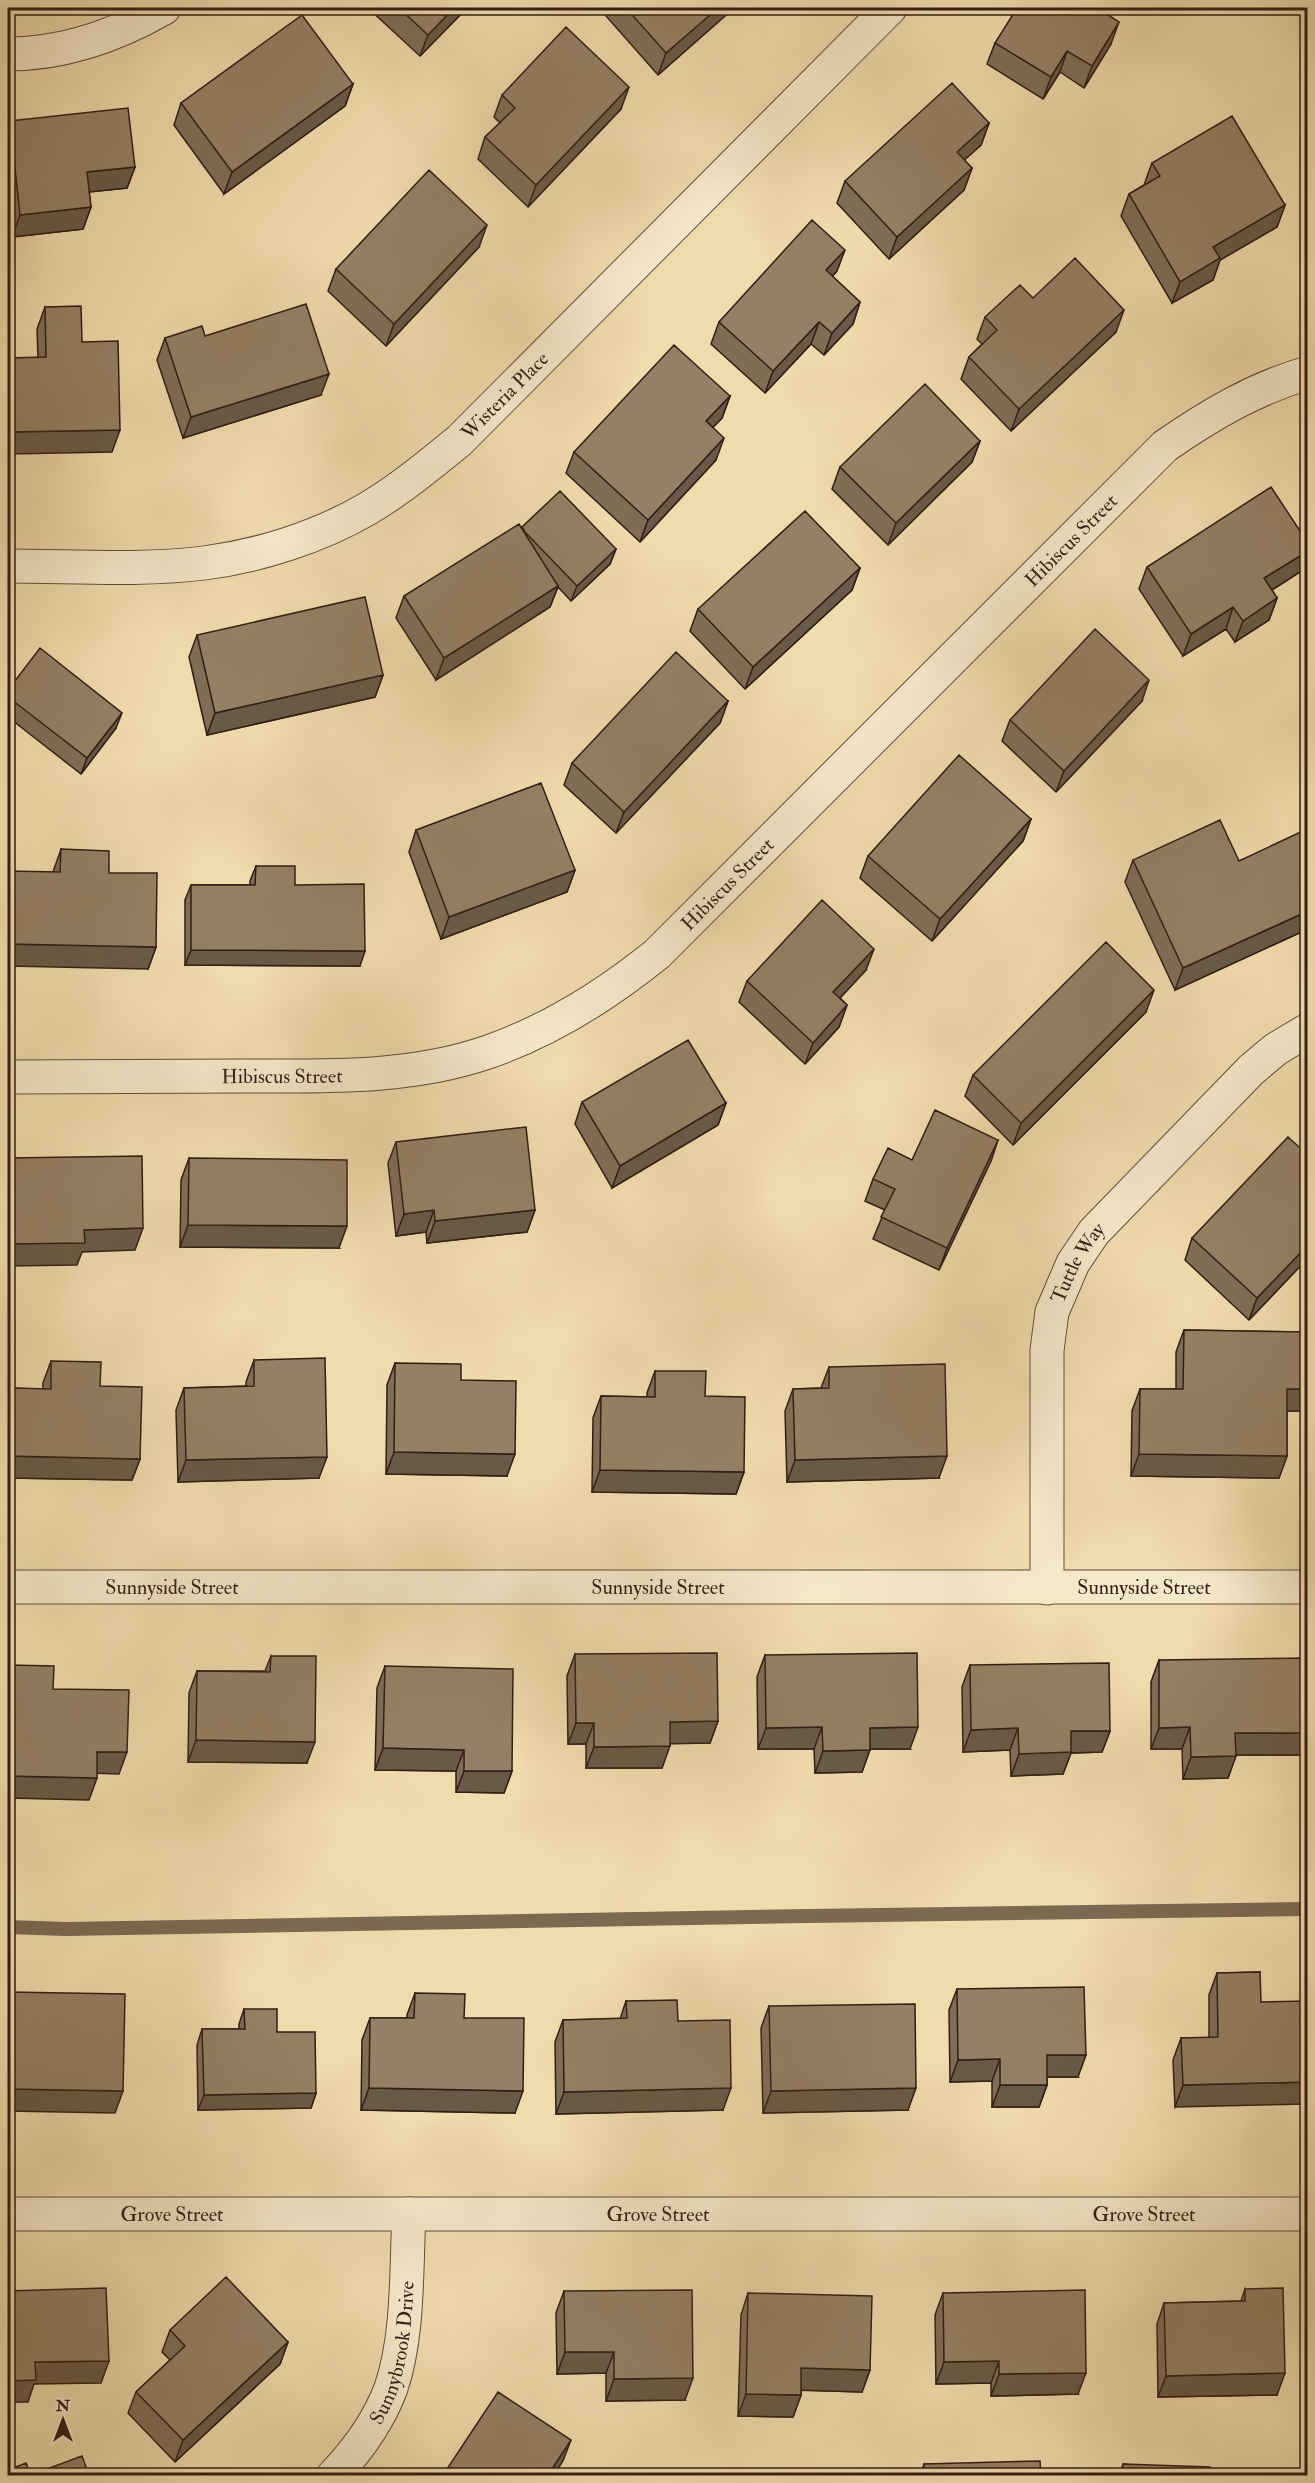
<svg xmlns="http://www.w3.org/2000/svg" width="1315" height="2483" viewBox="0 0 1315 2483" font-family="'IM FELL Double Pica',serif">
  <rect width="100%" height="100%" fill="#f0dbac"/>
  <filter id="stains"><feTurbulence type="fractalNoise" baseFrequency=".00333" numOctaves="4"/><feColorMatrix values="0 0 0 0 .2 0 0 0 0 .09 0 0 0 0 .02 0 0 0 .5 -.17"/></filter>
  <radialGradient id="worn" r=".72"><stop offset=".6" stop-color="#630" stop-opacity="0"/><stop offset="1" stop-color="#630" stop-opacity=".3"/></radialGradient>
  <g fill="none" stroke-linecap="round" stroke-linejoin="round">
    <!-- stream -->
    <path stroke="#7c6952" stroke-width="14" d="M8,1927L66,1929L809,1916L1308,1909"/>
    <!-- minor casing -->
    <g stroke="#604d3c" stroke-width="35">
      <g id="minor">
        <path d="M8,54C63,54 117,35 164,8"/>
        <path id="s1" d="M8,566C72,566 139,571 204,563C259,556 319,537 367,509C401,489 429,465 459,441L890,8"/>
        <path id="s2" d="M8,1077C86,1077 165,1077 244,1076C326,1076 410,1079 488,1052C551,1030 605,996 657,954L1165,446C1210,415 1255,388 1308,373"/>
        <path id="s3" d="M8,1587H1308"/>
        <path id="s4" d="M1047,1588V1350L1052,1312L1073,1263L1094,1232L1251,1070L1276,1049L1308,1030"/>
        <path id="s5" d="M8,2214H1308"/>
        <path id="s6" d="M333,2476C357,2451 379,2420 391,2388C409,2335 406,2269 409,2214"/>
      </g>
    </g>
    <!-- minor -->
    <use href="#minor" stroke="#f5e8c9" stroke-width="33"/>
  </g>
  <!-- wall -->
  <path fill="#7f6e56" stroke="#301e17" stroke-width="1.5" d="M368,8H467L420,56Z
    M599,8H734L658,75Z
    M1109,16L1111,44L1084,88L1060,72L1043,99L987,64L995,43Z
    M353,84L345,106L224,194L174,125L181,103Z
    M502,95L621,109L528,207L478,159L485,137L500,123L494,117Z
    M10,121L135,167L127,188L89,192L91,207L83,229L12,237L8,196V126Z
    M989,123L981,145L964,160L972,168L964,190L889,259L837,203L845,181Z
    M1152,163L1285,205L1277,227L1220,260L1213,280L1172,303L1121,216L1129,194L1144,185Z
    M479,247L386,346L328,291L336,269Z
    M837,271L832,276L860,302L853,324L824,355L811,344L765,393L711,344L719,322Z
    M1033,298L1116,332L1011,431L961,379L969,357L982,344L977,339L985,317Z
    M45,307L112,452L38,357L37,329Z
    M205,336L321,395L183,438L157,360L165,338Z
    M730,396L722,418L713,427L716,460L640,542L566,473L574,452Z
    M980,441L972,462L888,545L832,489L840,467Z
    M522,527L616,549L610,564L571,601L558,587L550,607L436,680L396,618L404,596Z
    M1308,543V558L1303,570L1272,590L1277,598L1269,620L1235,642L1226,629L1183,656L1139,589L1147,567Z
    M860,568L852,590L745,689L690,631L698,609Z
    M197,635L383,675L375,697L207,735L189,657Z
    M8,690L116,728L81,774L8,717Z
    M728,701L720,723L616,833L564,785L572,763Z
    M1142,701L1056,792L1002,741L1010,720Z
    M1031,819L1023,841L932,941L860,878L868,856Z
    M416,830L575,870L567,892L441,939L409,852Z
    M1308,836V929L1175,990L1125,882L1133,860L1239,861Z
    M61,849L109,873L156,947L148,969L53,872Z
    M256,866L295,885L360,966L185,965V900L191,885H250V881Z
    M866,970L840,998L847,1005L839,1027L805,1064L739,1002L747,981Z
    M1146,1012L1013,1145L965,1096L973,1075Z
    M582,1102L726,1103L718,1125L612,1188L575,1124Z
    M998,1140L991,1161L939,1270L873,1239L885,1210L865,1201L873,1179L912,1160Z
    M396,1142L535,1210L527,1232L427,1243L426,1232L396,1236L388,1163Z
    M189,1158L339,1248L180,1247L181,1180Z
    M1192,1238L1308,1258L1249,1320L1185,1260Z
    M1184,1330L1308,1332V1399L1303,1411H1287V1456L1279,1478L1131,1476L1132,1411L1140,1389H1176V1352Z
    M254,1360L319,1478L178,1482L176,1410L184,1388L246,1386V1382Z
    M51,1361L100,1386L140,1459L132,1480L8,1478V1388L43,1389V1383Z
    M395,1363L461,1380L507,1476L386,1474L387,1385Z
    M829,1367L939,1478L787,1482L785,1411L793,1389L821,1388Z
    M655,1371L705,1396L744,1472L736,1494L592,1492L593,1418L601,1396L647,1397V1393Z
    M575,1654L718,1721L710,1743H670L662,1768H586V1744H568L567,1676Z
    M765,1655L910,1749H870L862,1772L815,1773L814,1749H758L757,1677Z
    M271,1656L307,1763L188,1762L189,1693L197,1671H265Z
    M1159,1660L1308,1755H1236L1228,1778L1183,1779L1182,1749H1151V1682Z
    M970,1665L1110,1731L1102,1752L1071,1753L1063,1774L1011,1776L1010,1750L963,1752L962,1687Z
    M385,1666L512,1771L504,1793L456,1792V1771L375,1770L377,1688Z
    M1260,1972L1175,2107L1173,2060L1181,2038H1209V1995L1217,1973Z
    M957,1989L1078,2077H1047V2085L1039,2107H992V2081L950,2082L949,2010Z
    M415,1993L464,2018L515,2113L361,2110L362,2040L370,2018H407V2015Z
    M626,2001L678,2021L723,2110L556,2114L555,2042L563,2020L620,2019Z
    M769,2006L908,2110L763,2113L761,2028Z
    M244,2009L277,2032L316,2093L311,2108L198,2110L197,2045L202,2029H239V2024Z
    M1245,2289L1277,2395L1158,2397L1157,2324L1164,2303L1241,2301Z
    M564,2291L685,2400L606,2401V2373L557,2374L556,2313Z
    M748,2293L870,2370L862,2392L801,2390V2395L793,2417L738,2416L741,2315Z
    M943,2293L1078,2394L991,2396V2383L936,2384L935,2315Z
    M170,2330L288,2342L280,2364L175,2462L128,2413L136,2392L170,2360L162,2352Z
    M924,2464L1041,2475H920Z
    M1123,2464L1210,2475H1119Z"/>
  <!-- shaded-wall -->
  <path fill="#685a46" stroke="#301e17" stroke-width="1.5" d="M454,8H467L420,56L428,35Z
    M718,8H734L658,75L666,53Z
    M1108,8H1114L1097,35L1105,13Z
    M1119,22L1111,44L1084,88L1092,66Z
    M1067,51L1060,72L1043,99L1051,77Z
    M353,84L345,106L224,194L232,172Z
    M629,87L621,109L528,207L536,185Z
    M989,123L981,145L949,174L957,152Z
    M135,167L127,188L79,193L87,172Z
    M972,168L964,190L889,259L897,237Z
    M1285,205L1277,227L1220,260L1213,280L1172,303L1180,282L1213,247Z
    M91,207L83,229L12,237L20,215Z
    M487,225L479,247L386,346L394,324Z
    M845,250L837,271L818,292L826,270Z
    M860,302L853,324L824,355L832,333Z
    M1124,310L1116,332L1011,431L1019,409Z
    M819,322L811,344L765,393L773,371Z
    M329,374L321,395L183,438L191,417Z
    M730,396L722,418L698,443L706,421Z
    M120,430L112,452L8,454V432Z
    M724,438L716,460L640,542L648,520Z
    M980,441L972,462L888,545L896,523Z
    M616,549L610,564L571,601L577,586Z
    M1308,551V558L1303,570L1256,600L1264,578Z
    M860,568L852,590L745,689L753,667Z
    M558,586L550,607L436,680L444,658Z
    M1277,598L1269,620L1235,642L1243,621Z
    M1233,607L1226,629L1183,656L1191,634Z
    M383,675L375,697L207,735L215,713Z
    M1149,680L1142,701L1056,792L1064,771Z
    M728,701L720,723L616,833L624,812Z
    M122,713L116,728L81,774L87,758Z
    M1031,819L1023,841L932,941L940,919Z
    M575,870L567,892L441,939L449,917Z
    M1308,911V929L1175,990L1183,968Z
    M8,944L156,947L148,969L8,966Z
    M874,949L866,970L825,1014L833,992Z
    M191,950L365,951L360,966L185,965Z
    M1154,990L1146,1012L1013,1145L1021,1123Z
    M847,1005L839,1027L805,1064L813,1043Z
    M726,1103L718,1125L612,1188L620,1166Z
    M998,1140L991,1161L939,1270L947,1248Z
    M434,1210L426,1232L396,1236L404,1214Z
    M535,1210L527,1232L427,1243L435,1221Z
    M188,1225L347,1226L339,1248L180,1247Z
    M143,1228L135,1250L82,1252L77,1265L8,1266V1244L84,1230Z
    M1308,1245V1258L1249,1320L1257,1298Z
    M1287,1389H1308V1399L1303,1411H1280Z
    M394,1452L515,1454L507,1476L386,1474Z
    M1139,1454L1287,1456L1279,1478L1131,1476Z
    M8,1456L140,1459L132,1480L8,1478Z
    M947,1456L939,1478L787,1482L795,1460Z
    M327,1457L319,1478L178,1482L186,1460Z
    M600,1470L744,1472L736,1494L592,1492Z
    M718,1721L710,1743L662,1744L670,1722Z
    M576,1723H594L586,1744H568Z
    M822,1727L814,1749H758L766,1728Z
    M918,1727L910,1749H862L870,1728Z
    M1190,1727L1182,1749H1151L1159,1728Z
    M1018,1728L1010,1750L963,1752L971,1730Z
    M1071,1731H1110L1102,1752L1071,1753L1063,1774L1011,1776L1019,1754Z
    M1235,1733H1308V1755H1227Z
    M196,1740L315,1742L307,1763L188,1762Z
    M670,1746L662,1768H586L594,1747Z
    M383,1748L464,1750L456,1771L375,1770Z
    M870,1750L862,1772L815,1773L823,1751Z
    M97,1752H127L119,1774L90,1773Z
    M1236,1756L1228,1778L1183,1779L1191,1757Z
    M464,1771H512L504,1793L456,1792Z
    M8,1776L97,1778L89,1800L8,1798Z
    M1047,2055H1086L1078,2077H1039Z
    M1000,2059L992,2081L950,2082L958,2060Z
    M1308,2082V2104L1175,2107L1183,2085Z
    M1000,2085H1047L1039,2107H992Z
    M369,2088L523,2091L515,2113L361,2110Z
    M731,2088L723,2110L556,2114L564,2092Z
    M916,2088L908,2110L763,2113L771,2091Z
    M8,2089L123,2091L115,2113L8,2111Z
    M316,2093L311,2108L198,2110L204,2095Z
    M288,2342L280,2364L175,2462L183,2440Z
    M565,2352H614L606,2373L557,2374Z
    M109,2361L101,2383L34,2384L28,2402H8V2381L35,2362Z
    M999,2361L991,2383L936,2384L944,2362Z
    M801,2368L870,2370L862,2392L793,2390Z
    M1086,2373L1078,2394L991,2396L999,2374Z
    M1285,2373L1277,2395L1158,2397L1166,2376Z
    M693,2378L685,2400L606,2401L614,2379Z
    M746,2394L801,2395L793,2417L738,2416Z
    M571,2440L563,2461L554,2475H548Z"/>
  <!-- building -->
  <path fill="#948064" stroke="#301e17" stroke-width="1.5" d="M399,8H454L428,35Z
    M626,8H718L666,53Z
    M1017,8H1108L1105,13L1119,22L1092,66L1067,51L1051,77L995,43Z
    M302,15L353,84L232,172L181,103Z
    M566,27L629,87L536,185L485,137L515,108L502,95Z
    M952,83L989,123L957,152L972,168L897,237L845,181Z
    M128,108L135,167L87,172L91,207L20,215L10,121Z
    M1232,116L1285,205L1213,247L1220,258L1180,282L1129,194L1160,176L1152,163Z
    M429,170L487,225L394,324L336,269Z
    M812,220L845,250L826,270L860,302L832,333L819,322L773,371L719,322Z
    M1075,258L1124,310L1019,409L969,357L997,330L985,317L1020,285L1033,298Z
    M306,304L329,374L191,417L165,338L202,326L205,336Z
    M81,306L82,342L118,341L120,430L8,432V358L46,357L45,307Z
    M674,345L730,396L706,421L724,438L648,520L574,452Z
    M925,384L980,441L896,523L840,467Z
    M1271,487L1308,543V551L1264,578L1277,598L1243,621L1233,607L1191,634L1147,567Z
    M560,491L616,549L577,586L525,532L522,527Z
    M805,511L860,568L753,667L698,609Z
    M519,524L558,586L444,658L404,596Z
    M365,597L383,675L215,713L197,635Z
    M1095,629L1149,680L1064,771L1010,720Z
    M40,648L122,713L87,758L8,697V690Z
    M676,652L728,701L624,812L572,763Z
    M959,755L1031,819L940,919L868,856Z
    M541,783L575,870L449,917L416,830Z
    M1220,820L1239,861L1305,830L1308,836V911L1183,968L1133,860Z
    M61,849L109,851V873H157L156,947L8,944V871L60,872Z
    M256,866H295V885L364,884L365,951L191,950V885H255Z
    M822,900L874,949L833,992L847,1005L813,1043L747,981Z
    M1106,942L1154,990L1021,1123L973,1075Z
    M688,1040L726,1103L620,1166L582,1102Z
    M935,1110L998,1140L947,1248L881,1217L895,1189L873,1179L888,1148L912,1160Z
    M526,1127L535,1210L435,1221L434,1210L404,1214L396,1142Z
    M1288,1137L1308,1155V1245L1257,1298L1192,1238Z
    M142,1156L143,1228L84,1230L85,1243L8,1244V1158Z
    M189,1158L347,1160V1226L188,1225Z
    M1184,1330L1308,1332V1389H1287V1456L1139,1454L1140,1389H1183Z
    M325,1358L327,1457L186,1460L184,1388L254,1386V1360Z
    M51,1361L101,1362L100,1386L142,1387L140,1459L8,1456V1388L51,1389Z
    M395,1363L461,1364V1380L516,1381L515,1454L394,1452Z
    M945,1364L947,1456L795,1460L793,1389L829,1388V1367Z
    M655,1371H706L705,1396L745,1397L744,1472L600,1470L601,1396L655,1397Z
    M717,1653L718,1721L670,1722V1746L594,1747V1723H576L575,1654Z
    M917,1653L918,1727L870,1728V1750L823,1751L822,1727L766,1728L765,1655Z
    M271,1656H316L315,1742L196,1740L197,1671L270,1672Z
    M1308,1658V1733H1235L1236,1756L1191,1757L1190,1727L1159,1728V1660Z
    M1109,1663L1110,1731H1071V1752L1019,1754L1018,1728L971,1730L970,1665Z
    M8,1665L54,1666L53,1689L129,1690L127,1752H97V1778L8,1776Z
    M385,1666L513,1669L512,1771H464V1750L383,1748Z
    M1260,1972L1261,2002L1308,2001V2082L1183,2085L1181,2038L1218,2037L1217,1973Z
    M1084,1987L1086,2055H1047V2085H1000V2059L958,2060L957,1989Z
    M8,1992L125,1994L123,2091L8,2089Z
    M415,1993L465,1994L464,2018H524L523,2091L369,2088L370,2018H414Z
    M677,2000L678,2021L730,2020L731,2088L564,2092L563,2020L627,2018L626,2001Z
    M915,2004L916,2088L771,2091L769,2006Z
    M244,2009H277V2032H315L316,2093L204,2095L202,2029H245Z
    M226,2277L288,2342L183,2440L136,2392L185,2346L170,2330Z
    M106,2288L109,2361L35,2362L36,2380L8,2381V2291Z
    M1283,2288L1285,2373L1166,2376L1164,2303L1245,2301V2289Z
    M692,2290L693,2378L614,2379V2352H565L564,2291Z
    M1085,2290L1086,2373L999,2374V2361L944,2362L943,2293Z
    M748,2293L872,2296L870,2370L801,2368V2395L746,2394Z
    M498,2392L571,2440L548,2475H443Z
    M82,2456L89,2475H8V2470L26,2463L31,2475Z
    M1040,2461L1041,2475H924V2464Z
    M1123,2464L1210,2467V2475H1123Z"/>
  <g text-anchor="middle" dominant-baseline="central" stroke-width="5" stroke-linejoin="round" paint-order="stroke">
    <!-- street labels -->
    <g font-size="20" fill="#301e17" stroke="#f5e8c9">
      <text stroke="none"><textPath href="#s1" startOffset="548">Wisteria Place</textPath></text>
      <text stroke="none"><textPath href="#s2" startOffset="1264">Hibiscus Street</textPath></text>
      <text stroke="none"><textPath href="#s2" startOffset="778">Hibiscus Street</textPath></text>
      <text stroke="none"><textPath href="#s2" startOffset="274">Hibiscus Street</textPath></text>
      <text stroke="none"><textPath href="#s4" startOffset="332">Tuttle Way</textPath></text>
      <text stroke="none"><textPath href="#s3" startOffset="164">Sunnyside Street</textPath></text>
      <text stroke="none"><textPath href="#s3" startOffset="650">Sunnyside Street</textPath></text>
      <text stroke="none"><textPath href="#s3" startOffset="1136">Sunnyside Street</textPath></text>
      <text stroke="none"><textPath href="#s5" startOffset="164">Grove Street</textPath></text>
      <text stroke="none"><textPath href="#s5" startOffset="650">Grove Street</textPath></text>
      <text stroke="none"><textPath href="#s5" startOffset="1136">Grove Street</textPath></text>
      <text stroke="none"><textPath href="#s6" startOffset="141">Sunnybrook Drive</textPath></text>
    </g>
  </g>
  <!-- margin -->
  <rect width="1315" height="2483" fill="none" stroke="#f0dbac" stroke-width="30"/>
  <rect x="9" y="9" width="1297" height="2465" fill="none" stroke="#301e17" stroke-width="3"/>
  <rect x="15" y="15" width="1285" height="2453" fill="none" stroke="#301e17" stroke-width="1.5"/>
  <!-- north arrow -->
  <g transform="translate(63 2420)" stroke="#f5e8c9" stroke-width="4.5" paint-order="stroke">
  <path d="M0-4.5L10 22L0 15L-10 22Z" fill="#301e17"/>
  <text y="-9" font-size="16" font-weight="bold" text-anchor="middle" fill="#301e17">N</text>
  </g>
  <rect width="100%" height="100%" filter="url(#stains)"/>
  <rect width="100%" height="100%" fill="url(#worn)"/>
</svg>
